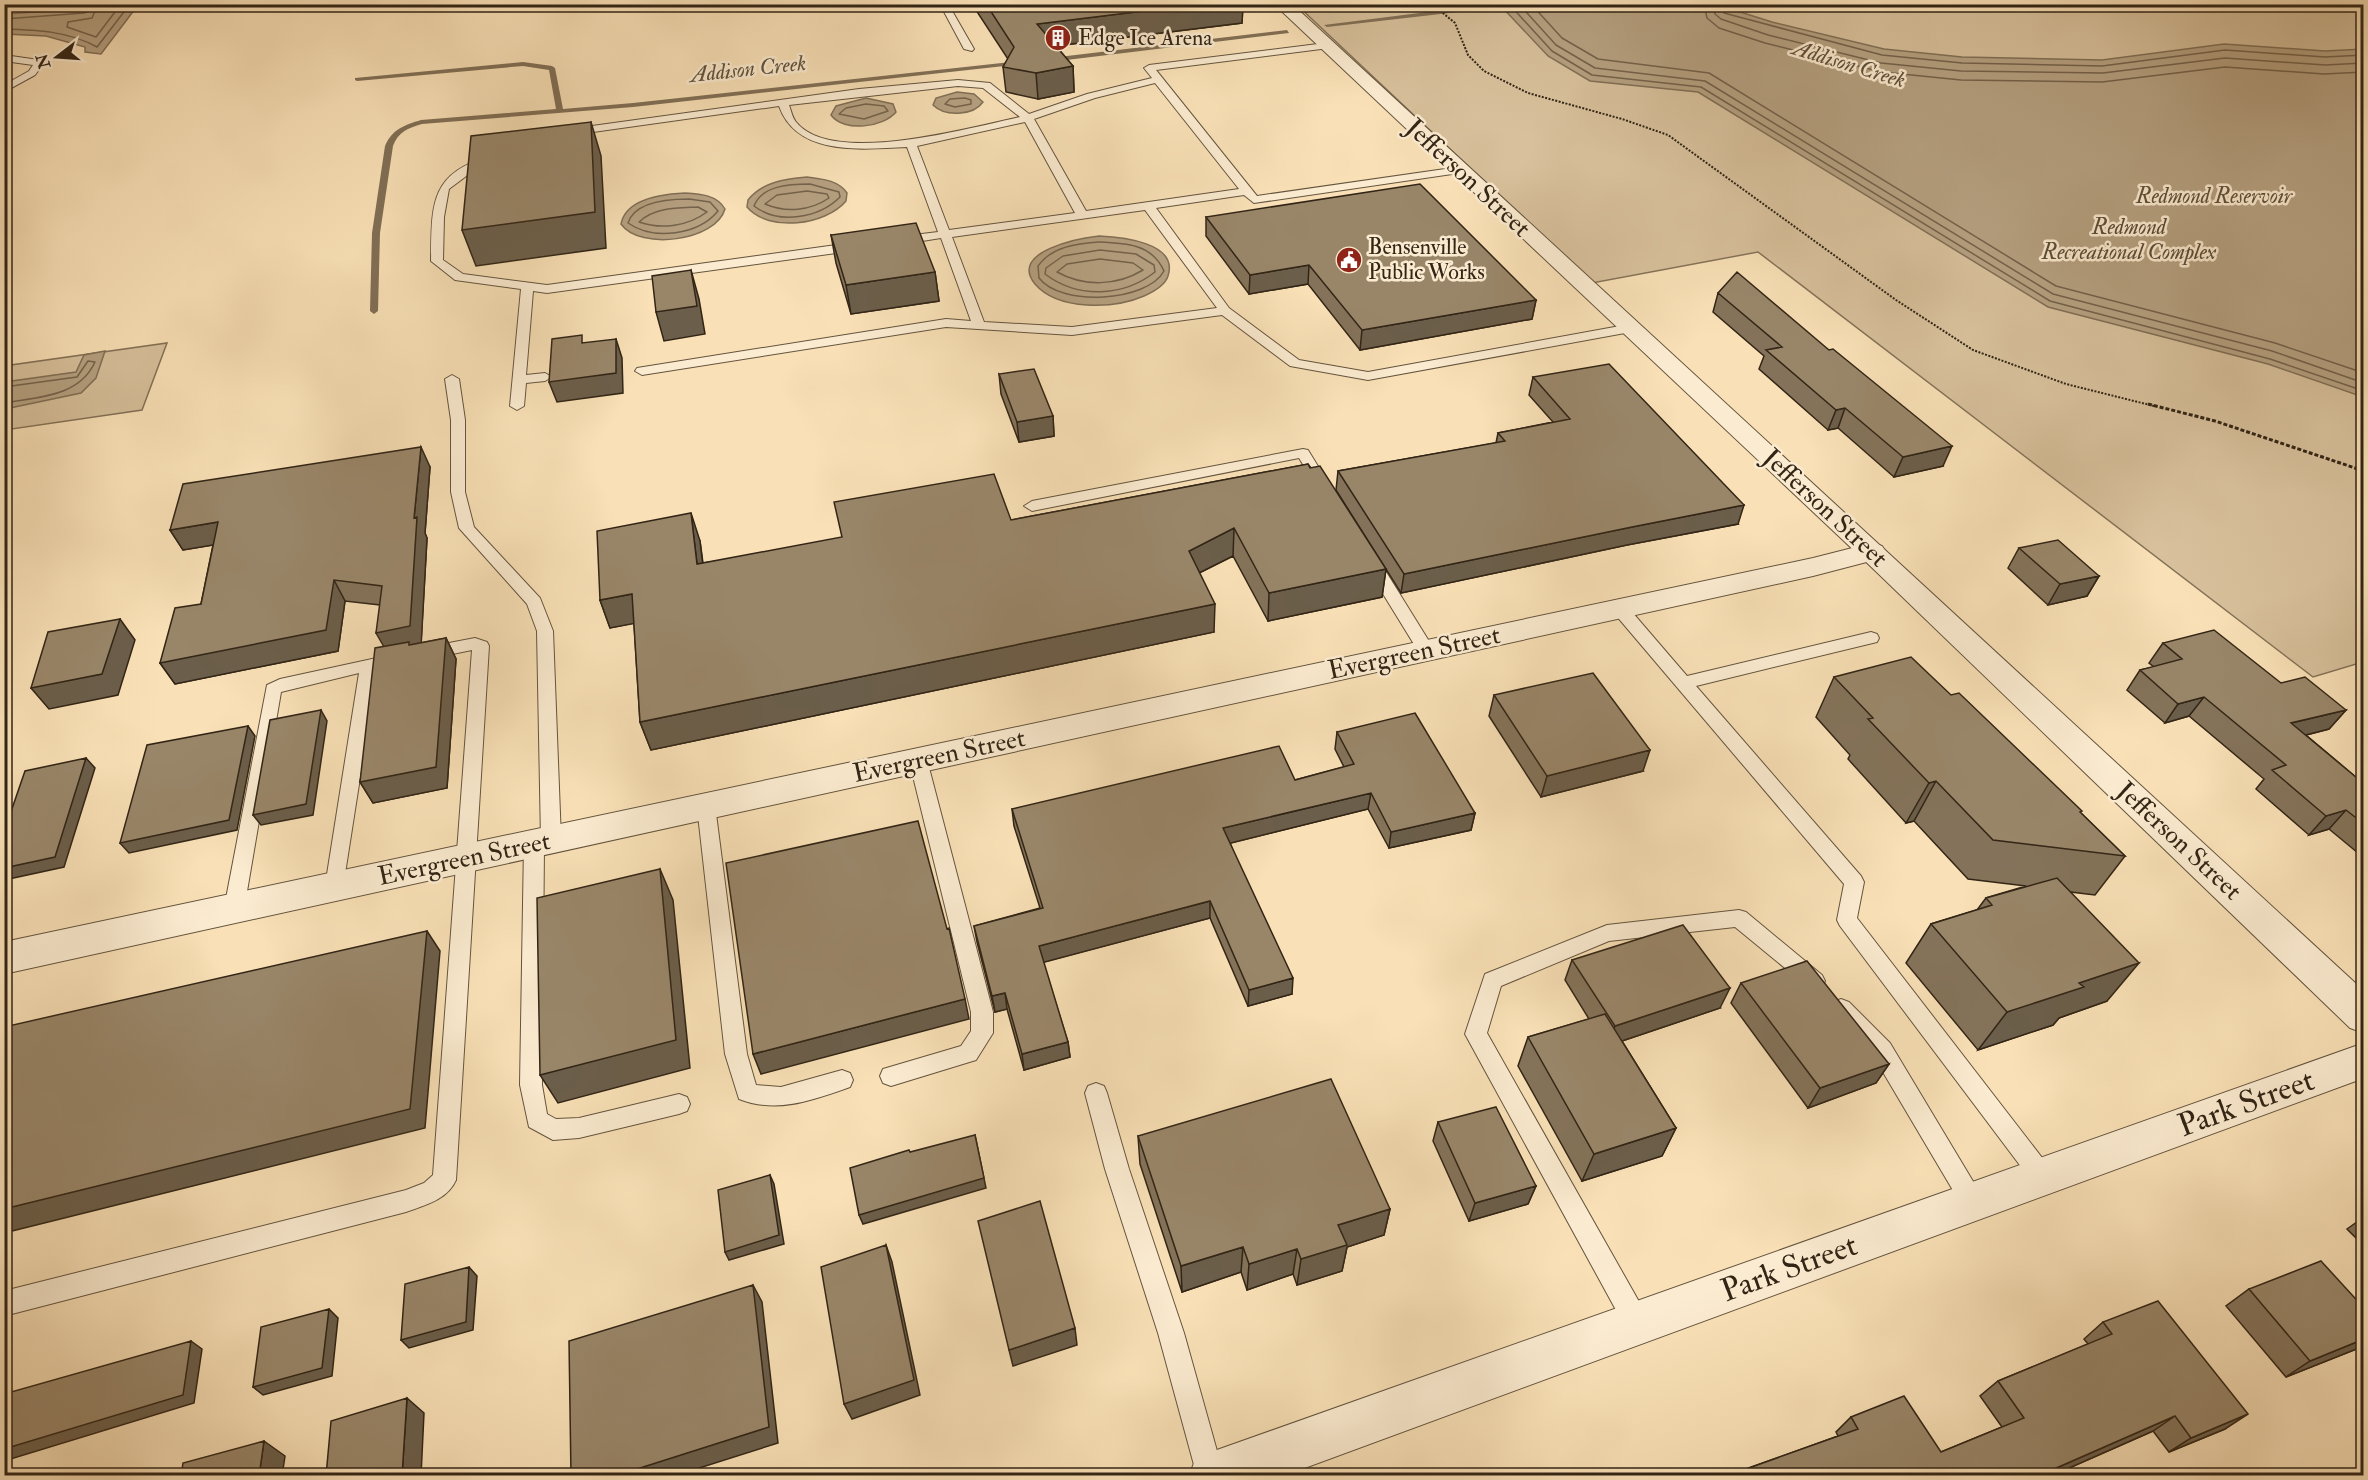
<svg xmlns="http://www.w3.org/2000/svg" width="2368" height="1480" viewBox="0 0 2368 1480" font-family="'IM FELL Double Pica',serif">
  <rect width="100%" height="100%" fill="#f9e0b6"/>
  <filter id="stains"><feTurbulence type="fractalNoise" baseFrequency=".00333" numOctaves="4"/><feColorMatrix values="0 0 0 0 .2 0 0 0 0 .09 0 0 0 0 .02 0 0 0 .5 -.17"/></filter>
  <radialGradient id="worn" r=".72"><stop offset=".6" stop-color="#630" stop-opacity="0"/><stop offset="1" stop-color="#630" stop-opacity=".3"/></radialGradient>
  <!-- green -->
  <path fill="#d7c09b" stroke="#847258" stroke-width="1.5" d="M1297,5H2363V662L2313,677L1758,252L1592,283Z
    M167,343L142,410L5,430L4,366Z"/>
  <!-- water -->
  <path fill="#b5a080" stroke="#816f56" stroke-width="1.5" d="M138,5L101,54L85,52V47L46,36L5,34V14Z
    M1500,5H1718L1772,22L1884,49L1962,57L2102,60L2224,44L2325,51L2363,49V397L2268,364L2048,307L1698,92L1590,81L1548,56Z
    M957,92L974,94L983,102C973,116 945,117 933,105L936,98Z
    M866,98L893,104L896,112C884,127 844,133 831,115L836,106Z
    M807,177C822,179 838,180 847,193L846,201C826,225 769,233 747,207L748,200C762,182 785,179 807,177Z
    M685,193C701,194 717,195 725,209C716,241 640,251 621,224C626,198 664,194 685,193Z
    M1099,236C1120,237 1179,242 1168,276C1165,286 1153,292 1144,296C1114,309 1058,311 1035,284C1008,251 1081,238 1099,236Z
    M105,351L96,378L81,393L5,409V382L76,372L84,355Z"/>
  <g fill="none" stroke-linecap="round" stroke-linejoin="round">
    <!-- shore -->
    <path stroke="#74624b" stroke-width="1.5" d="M98,4L92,18L68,22L67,27L96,37L121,4
      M1509,4L1552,51L1592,75L1701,87L2050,301L2270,359L2364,391
      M1519,4L1556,45L1595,68L1705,81L2053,294L2272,351L2364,383
      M1531,4L1562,38L1598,59L1709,73L2056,286L2275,343L2364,373
      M1704,4L1707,18L1719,28L1765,43L1882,72L1961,80L2102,82L2225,67L2324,74L2364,72
      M1713,4L1715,14L1721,19L1768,35L1881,63L1961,71L2103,73L2225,58L2325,65L2364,63
      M1720,4L1724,13L1882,55L1962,63L2102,66L2225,50L2325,57L2364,55
      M4,19L84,13L89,11L91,4
      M4,29C37,30 68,31 97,47L130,4
      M965,98L971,100V104L955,107L945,104L950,99Z
      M866,104L884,106L888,111L864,119L839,114L846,108Z
      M810,184L839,192L840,197C819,218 779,225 754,206C762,185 791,184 810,184Z
      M807,191L827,194L829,198C810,211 786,213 765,204L777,195Z
      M689,199L710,202L718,211C698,235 654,241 628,223C635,201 670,199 689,199Z
      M698,207L707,212C688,226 662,230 639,222C654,207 678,208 698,207Z
      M1099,242C1126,243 1152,244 1164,271C1147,302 1061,307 1039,278L1038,266C1052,246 1077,244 1099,242Z
      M1100,250L1136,254L1154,265L1155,272C1123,297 1078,299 1045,274L1046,268L1063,256Z
      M1100,259L1133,263L1143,270C1117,286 1084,287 1057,272L1067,264Z
      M4,387L77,377L88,361L95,362C79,397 38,397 4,403"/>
    <!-- stream -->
    <path fill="#816f56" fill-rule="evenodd" d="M1491,4H1508L1520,8L1517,10L1502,7L1327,27L1324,25Z
      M1287,30L1289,33L1050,62L1047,60L1050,58Z
      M1021,61L1024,63L1023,64L633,107L422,124C408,128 398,132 393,146L380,233L378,311L374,314L370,311L372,233L385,146C392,129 405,125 421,120L556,109L549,70L523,66L357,81L355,80V78L523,62L552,66L555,68L563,109L633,103Z"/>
    <!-- service casing -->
    <g stroke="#64543e" stroke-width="2">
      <path id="service" d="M945,4H955L951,9L974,49L972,51L964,49L942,8Z
        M1326,43L1329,44V48L1156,70L1257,196L1459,167L1464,170L1459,173L1254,203L1244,195L1156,208L1229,308L1299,360L1368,372L1631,324L1636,325V331L1368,380L1290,366L1222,315L1072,335L946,327L642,375L635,371L637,368L946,319L971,321L941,238L897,245L891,241L897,237L938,232L907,147C863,149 797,157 779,106L593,132L570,138L565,135L592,126L859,89L958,80L990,83L1029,114L1087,94L1152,78L1144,68L1149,65ZM1155,83L1239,189L1086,211L1034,119L1095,98ZM958,86L983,88L1020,117C972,127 832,167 796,122C792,117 791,110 789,105ZM1025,122L1075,213L949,230L917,146ZM1145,210L1217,308L1072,327L984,322L952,237Z
        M4,55L39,60L44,63L35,75L4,92V85L29,71L33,65L4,61Z
        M489,157L493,158V162L477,168L449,189L444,217L443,260L463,274L547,285L858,242L864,246L858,250L547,293L533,291L526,375L545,373L552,377L545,381L526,383L524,406L517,410L510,406L521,289L455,280L431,261C432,208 428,173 489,157Z
        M452,375L459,379L465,420V492L474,527L540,598L553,631L561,840L558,845L551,847L544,844L542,1085L547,1114L556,1119L579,1118L679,1094L687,1097L690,1104L687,1111L679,1114L579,1138L553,1140L529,1127L520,1085L524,844L527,839L534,837L541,840L537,631L527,604L459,528L451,492V420L445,379Z
        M1303,449L1308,450L1332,489L1330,492H1320L1299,458L1032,511L1024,506L1032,501Z
        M1372,558L1378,559L1432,646L1434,650L1432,654H1420L1364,563Z
        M1620,604L1626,605L1687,676L1871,632L1877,634L1879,638L1877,642L1696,686L1861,876L1864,882L1857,918L2050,1168L2054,1176L2050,1184L2042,1187L2034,1184L1840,926L1837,920L1844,884L1614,613L1612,609Z
        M475,638L487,642L489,646L456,1180C447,1200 425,1205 406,1212L4,1316V1291L406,1190L424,1183L433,1175L472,650L428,659L420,653L428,647Z
        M395,654L404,660L401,664L377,669L342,893L335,895L328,893L325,887L359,673L281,692L244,909L241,915L234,917L227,915L224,909L267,685L280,679Z
        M918,753L924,755L927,760L993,1012V1033L976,1060L891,1086L883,1083L880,1076L883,1069L961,1046L971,1031V1012L909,760L912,755Z
        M706,799L713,801L715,806L747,1054L756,1085L781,1087L842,1070L850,1073L853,1080L850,1087C813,1100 777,1114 739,1099L725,1054L697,806L699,801Z
        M1739,910L1746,912L1822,975L1825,981L1822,987L1815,990L1808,987L1735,927L1609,941L1501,986L1487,1033L1646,1314L1650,1323L1646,1332L1637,1336L1628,1332L1465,1034L1485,974L1607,925Z
        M1841,999L1849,1002L1890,1043L1980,1193L1984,1201L1980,1209L1972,1212L1964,1209L1874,1057L1833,1014L1830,1008L1833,1002Z
        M1096,1083L1104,1086L1107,1093L1129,1169L1184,1333L1224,1476H1197L1158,1333L1105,1169L1085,1093L1088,1086Z"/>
    </g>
    <!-- minor casing -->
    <g stroke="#64543e" stroke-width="2">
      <path id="minor" d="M1872,543L1882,546L1886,552L1882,558L1813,576L4,974V942L1813,558Z
        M2364,1043V1078L1283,1476H1189L1196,1458L1214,1451Z"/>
    </g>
    <!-- tertiary casing -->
    <g stroke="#64543e" stroke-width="2">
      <path id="tertiary" d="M1274,4H1292L2364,991V1033L2350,1028L1862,558Z"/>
    </g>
    <!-- path-far1 -->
    <path stroke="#322516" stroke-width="2" stroke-dasharray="2 1.5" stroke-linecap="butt" d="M1432,4L1455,23L1468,55L1484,71L1528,93L1622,119L1668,135L1896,300L1973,350L2066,384L2154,406"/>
    <!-- path -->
    <path stroke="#322516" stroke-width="3" stroke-dasharray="4 2" stroke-linecap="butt" d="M2148,404L2215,421L2364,471"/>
    <!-- service -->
    <use href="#service" fill="#fbebd0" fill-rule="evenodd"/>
    <!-- minor -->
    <use href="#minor" fill="#fbebd0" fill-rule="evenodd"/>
    <!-- tertiary -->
    <use href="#tertiary" fill="#fbebd0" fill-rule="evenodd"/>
  </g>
  <!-- wall -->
  <path fill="#84735a" stroke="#322516" stroke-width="1.5" d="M972,4H1243L1242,23L1056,46L1073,66L1074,92L1038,99L1006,92L1003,67L1008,59Z
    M1206,217L1536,300L1532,319L1360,350L1308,284L1249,294L1206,236Z
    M831,235L935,272L939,301L851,314L836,263Z
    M1718,293L1829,350L1943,466L1894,477L1838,428L1828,430L1759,369L1764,356L1713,312Z
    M999,374L1053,416L1054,436L1019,442L1001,394Z
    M1533,377L1738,524L1627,545L1401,593L1336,490L1338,471L1496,443L1498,433L1553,422L1529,395Z
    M1308,464L1386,569L1382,597L1268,621L1233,556L1199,573L1214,632L651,750L640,722L634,623L610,628L600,600L700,541L703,563L1011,520Z
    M430,467L425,533L427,538L421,643L446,638L456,659L447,788L373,803L360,782L384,647L380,605L345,601L338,651L175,684L160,663L201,604L213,545L183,550L170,530Z
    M2019,548L2099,576L2087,596L2048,605L2008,568Z
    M2163,643L2281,683L2346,710L2329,729L2306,735L2357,778L2364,776V858L2329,829L2309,835L2256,789L2264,779L2189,716L2165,723L2127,690L2140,670L2154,667L2149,663Z
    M1834,677L1951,695L2081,813L2125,856L2095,895L2070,892L2107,1001L2059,1018L2053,1025L1978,1050L1906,963L1931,924L1977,910L1986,898L2026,886L1968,879L1914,821L1906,823L1848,759L1850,755L1816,717Z
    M1494,695L1643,771L1541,797L1489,716Z
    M1337,732L1475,813L1471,830L1389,848L1368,809L1230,843L1292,994L1248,1006L1210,918L1043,962L1068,1042L1070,1057L1024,1070L1007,1009L995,1012L977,942L974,926L1040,908L1014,826L1012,809L1295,780L1344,767L1335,749Z
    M1572,960L1720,1008L1622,1041L1676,1128L1662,1156L1582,1181L1518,1066L1528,1037L1589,1019L1565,980Z
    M1741,983L1889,1064L1876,1083L1808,1108L1731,1003Z
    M1438,1122L1536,1186L1528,1204L1469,1221L1433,1141Z
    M1138,1136L1390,1209L1384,1235L1347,1247L1342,1271L1297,1285L1293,1274L1247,1290L1241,1272L1182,1292L1140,1164Z
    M2364,1217V1246L2347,1229Z
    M2249,1289L2359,1348L2286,1377L2226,1306Z
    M2103,1322L2225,1429L2169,1452L2153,1431L2051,1476H1730L1732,1474L1838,1436L1836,1432L1851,1417L1941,1452L2002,1427L1980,1396L1998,1381L2088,1344L2084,1339Z"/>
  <!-- shaded-wall -->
  <path fill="#6b5e4a" stroke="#322516" stroke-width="1.5" d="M1201,4H1243L1242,23L1039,48L1037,24Z
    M1073,66L1074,92L1038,99L1036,73Z
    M591,122L601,156L606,248L476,266L462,230Z
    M1309,265L1308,284L1249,294L1250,275Z
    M691,270L699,299L705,334L664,341L656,312Z
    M935,272L939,301L851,314L846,285Z
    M1536,300L1532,319L1360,350L1362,330Z
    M616,339L622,358L623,393L557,402L549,382Z
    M1845,408L1838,428L1828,430L1836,410Z
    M1053,416L1054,436L1019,442L1017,422Z
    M1952,446L1943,466L1894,477L1903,457Z
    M421,447L430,467L425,533L427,538L421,647L388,654L376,633L414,518Z
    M1744,505L1738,524L1627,545L1401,593L1404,574L1632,527Z
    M691,513L700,541L706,592L697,564Z
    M218,522L231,542L183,550L170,530Z
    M1234,528L1233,556L1189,578V551Z
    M1386,569L1382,597L1268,621L1269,593Z
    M2099,576L2087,596L2048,605L2060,584Z
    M334,580L345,601L338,651L175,684L160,663Z
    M632,594L642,622L610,628L600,600Z
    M1215,604L1214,632L651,750L640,722Z
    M120,619L135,640L118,695L49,709L31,688Z
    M446,638L456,659L447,788L373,803L360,782Z
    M2204,697L2189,716L2165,723L2178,704Z
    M321,710L327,721L313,815L261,825L253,815Z
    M2346,710L2329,729L2275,743L2291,723Z
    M248,726L255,736L237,830L129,853L120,843Z
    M1650,750L1643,771L1541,797L1547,776Z
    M86,758L95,768L64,867L4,880V868Z
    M1936,781L1914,821L1906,823L1929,783Z
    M1371,793L1368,809L1223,845V828Z
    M2346,810L2329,829L2309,835L2326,816Z
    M1475,813L1471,830L1389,848L1391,832Z
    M660,869L673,900L690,1068L558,1103L540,1075Z
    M1210,901V918L1041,963L1039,946Z
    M427,931L440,951L425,1128L4,1233V1209Z
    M2139,963L2107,1001L2059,1018L2053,1025L1978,1050L2007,1012L2079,983Z
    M1293,978L1292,994L1248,1006L1249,990Z
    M1730,988L1720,1008L1607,1046L1615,1026Z
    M1005,993L1007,1009L995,1012L992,996Z
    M965,999L969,1019L761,1074L753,1054Z
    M1068,1042L1070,1057L1024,1070L1022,1054Z
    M1889,1064L1876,1083L1808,1108L1820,1088Z
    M1676,1128L1662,1156L1582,1181L1594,1154Z
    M975,1135L986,1188L863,1224L859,1215Z
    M770,1175L774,1184L784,1244L729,1260L725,1252Z
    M1536,1186L1528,1204L1469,1221L1475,1203Z
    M1390,1209L1384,1235L1347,1247L1342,1271L1297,1285L1301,1259L1338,1225Z
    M886,1245L892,1262L920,1395L852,1419L844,1404Z
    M1243,1247L1241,1272L1182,1292L1181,1266Z
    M1297,1249L1293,1274L1247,1290L1249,1264Z
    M469,1267L477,1276L473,1330L409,1348L401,1340Z
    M753,1285L762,1302L778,1443L674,1476H615Z
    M329,1309L338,1318L332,1376L263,1395L253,1387Z
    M1075,1328L1077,1345L1013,1366L1009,1350Z
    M2364,1339V1344L2359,1348L2286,1377L2310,1361Z
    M191,1341L202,1349L194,1403L4,1461V1449Z
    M407,1398L424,1413L421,1476H402Z
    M2248,1414L2225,1429L2169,1452L2191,1438Z
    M2175,1416L2153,1431L2051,1476H2038Z
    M264,1441L285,1456L282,1476H259Z"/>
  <!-- building -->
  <path fill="#998669" stroke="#322516" stroke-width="1.5" d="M986,4H1201L1037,24L1073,66L1036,73L1003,67L1014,47Z
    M591,122L595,212L462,230L471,136Z
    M1420,184L1536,300L1362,330L1309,265L1250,275L1206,217Z
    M916,223L935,272L846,285L831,235Z
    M691,270L697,306L656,312L652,276Z
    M1737,272L1829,350L1833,349L1952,446L1903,457L1845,408L1836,410L1766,350L1782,347L1718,293Z
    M582,335V343L616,339V373L549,382L552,339Z
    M1609,364L1744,505L1632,527L1404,574L1338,471L1505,441L1498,433L1570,419L1533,377Z
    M1034,369L1053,416L1017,422L999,374Z
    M421,447L414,518L417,517L410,626L376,633L382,586L334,580L326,630L160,663L175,608L201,604L218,522L170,530L183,484Z
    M1308,464L1310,468L1320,466L1386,569L1269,593L1234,528L1189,551L1215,604L640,722L632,594L600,600L597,531L691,513L697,564L842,537L834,502L994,474L1011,520Z
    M2058,540L2099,576L2060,584L2019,548Z
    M120,619L102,674L31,688L48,632Z
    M2214,630L2281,683L2305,677L2346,710L2291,723L2357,778L2364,776V824L2346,810L2326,816L2272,770L2286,765L2204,697L2178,704L2140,670L2182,659L2163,643Z
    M446,638L436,767L360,782L375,648L409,642V645Z
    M1911,657L1951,695L1959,693L2082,811L2080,812L2125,856L1993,840L1936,781L1929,783L1868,719L1873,718L1834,677Z
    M1593,673L1650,750L1547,776L1494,695Z
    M321,710L306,804L253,815L270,720Z
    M1415,713L1475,813L1391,832L1371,793L1223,828L1293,978L1249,990L1210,901L1039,946L1068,1042L1022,1054L1005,993L992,996L974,926L1043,908L1012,809L1279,746L1295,780L1354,764L1337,732Z
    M248,726L229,820L120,843L147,745Z
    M86,758L55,857L4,868V832L25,771Z
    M918,821L947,929L949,928L965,999L753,1054L726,863Z
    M660,869L676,1040L540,1075L537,898Z
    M2057,878L2139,963L2079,983L2084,987L2007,1012L1931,924L1992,905L1986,898Z
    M1683,925L1730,988L1615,1026L1572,960Z
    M427,931L410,1109L4,1209V1027Z
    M1807,961L1889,1064L1820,1088L1741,983Z
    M1605,1014L1676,1128L1594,1154L1528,1037Z
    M1331,1079L1390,1209L1338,1225L1347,1245L1301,1259L1297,1249L1249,1264L1243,1247L1181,1266L1138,1136Z
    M1496,1107L1536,1186L1475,1203L1438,1122Z
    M975,1135L984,1178L859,1215L850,1168L909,1150L910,1152Z
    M770,1175L779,1235L725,1252L718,1190Z
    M1040,1201L1075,1328L1009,1350L978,1221Z
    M886,1245L914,1380L844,1404L821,1267Z
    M2321,1261L2364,1308V1339L2310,1361L2249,1289Z
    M469,1267L466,1322L401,1340L405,1284Z
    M753,1285L769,1427L615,1476H571L569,1341Z
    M2158,1301L2248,1414L2191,1438L2175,1416L2038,1476H1732V1474L1858,1429L1851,1417L1904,1396L1941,1452L2024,1418L1998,1381L2112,1334L2103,1322Z
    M329,1309L322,1368L253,1387L261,1327Z
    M191,1341L183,1395L4,1449V1394Z
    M407,1398L402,1476H326L331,1421Z
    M264,1441L259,1476H181L183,1463Z"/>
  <!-- icons -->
  <defs>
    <g id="building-disc" transform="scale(1.35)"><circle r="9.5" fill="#8f2418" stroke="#fbebd0"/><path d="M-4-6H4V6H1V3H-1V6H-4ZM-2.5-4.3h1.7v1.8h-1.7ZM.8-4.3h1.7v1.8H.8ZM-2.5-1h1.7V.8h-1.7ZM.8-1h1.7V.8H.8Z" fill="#fff"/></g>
    <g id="civic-disc" transform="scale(1.35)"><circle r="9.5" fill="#8f2418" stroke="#fbebd0"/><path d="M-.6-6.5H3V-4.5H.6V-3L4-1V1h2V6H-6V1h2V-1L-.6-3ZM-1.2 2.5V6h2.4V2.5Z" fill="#fff"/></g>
  </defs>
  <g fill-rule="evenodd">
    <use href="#building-disc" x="1058" y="38"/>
    <use href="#civic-disc" x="1349" y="260"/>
  </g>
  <g text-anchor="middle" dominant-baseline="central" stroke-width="5" stroke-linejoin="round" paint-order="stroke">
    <!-- far-poi labels -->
    <g font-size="22" fill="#322516" stroke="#fbebd0" text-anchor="start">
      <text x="1078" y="38">Edge Ice Arena</text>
      <text x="1368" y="247">Bensenville<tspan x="1368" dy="25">Public Works</tspan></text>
    </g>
    <!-- far-water labels -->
    <g font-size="22" font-style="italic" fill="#60503b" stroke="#fbebd0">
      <text transform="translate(1849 64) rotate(17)">Addison Creek</text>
      <text transform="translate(748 69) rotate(-6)">Addison Creek</text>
      <text x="2214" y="196">Redmond Reservoir</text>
    </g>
    <!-- far-park labels -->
    <g font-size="22" font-style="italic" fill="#5b4c37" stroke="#fbebd0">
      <text x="2129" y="227">Redmond<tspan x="2129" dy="25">Recreational Complex</tspan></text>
    </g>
    <!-- street labels -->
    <g font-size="26" fill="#322516" stroke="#fbebd0">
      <text transform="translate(1468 178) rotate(43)">Jefferson Street</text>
      <text transform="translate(1825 508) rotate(43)">Jefferson Street</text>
      <text transform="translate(1414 653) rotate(-12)">Evergreen Street</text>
      <text transform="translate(939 756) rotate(-12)">Evergreen Street</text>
      <text transform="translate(2179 841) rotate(43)">Jefferson Street</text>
      <text transform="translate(464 859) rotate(-12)">Evergreen Street</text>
    </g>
    <!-- near-street labels -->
    <g font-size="32" fill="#322516" stroke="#fbebd0">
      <text transform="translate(2246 1103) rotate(-20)">Park Street</text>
      <text transform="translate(1789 1268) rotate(-20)">Park Street</text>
    </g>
  </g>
  <!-- margin -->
  <rect width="2368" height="1480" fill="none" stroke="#f9e0b6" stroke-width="24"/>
  <rect x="6" y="6" width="2356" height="1468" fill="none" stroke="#322516" stroke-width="3"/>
  <rect x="12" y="12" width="2344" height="1456" fill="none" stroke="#322516" stroke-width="1.5"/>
  <!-- north arrow -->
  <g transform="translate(57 57) rotate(253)" stroke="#fbebd0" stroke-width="4.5" paint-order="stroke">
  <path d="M0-4.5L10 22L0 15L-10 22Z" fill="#322516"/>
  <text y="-9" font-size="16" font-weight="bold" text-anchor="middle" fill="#322516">N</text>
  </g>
  <rect width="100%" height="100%" filter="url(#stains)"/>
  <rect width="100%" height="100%" fill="url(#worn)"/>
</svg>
